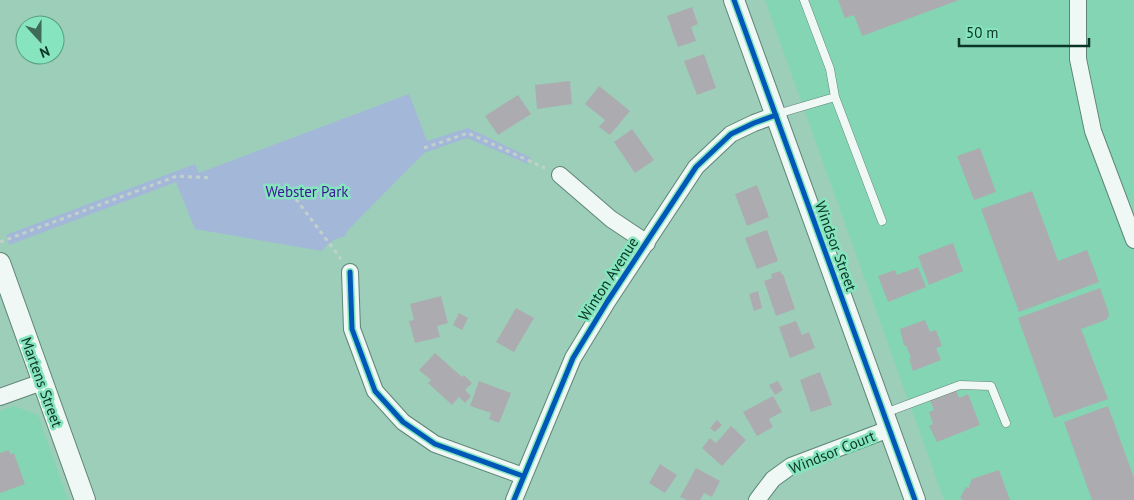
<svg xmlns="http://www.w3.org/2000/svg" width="1134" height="500" viewBox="0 0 1134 500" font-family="'PT Sans',sans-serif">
  <rect width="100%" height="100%" fill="#9cceba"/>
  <!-- built -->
  <path fill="#84d5b4" d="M765,0H1134V500H944Z
    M14,406L38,415L68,500H0V411Z"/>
  <!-- green -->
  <path fill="#a3b7d9" d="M409,94L427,141L468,128L531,158L528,164L467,138L424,153L347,231L345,236C335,239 328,242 322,251L195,229L176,182L9,245L6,235L195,164L199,173Z"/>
  <!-- building -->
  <path fill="#acacb0" d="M838,0H959L862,36L854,15L845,18Z
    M692,7L698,24L691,27L696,41L678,47L667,16Z
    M704,54L716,88L697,95L684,61Z
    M570,81L572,104L537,109L535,85Z
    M599,86L630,111L610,135L599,127L605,120L585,104Z
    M518,95L531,114L498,135L485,116Z
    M632,129L654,160L635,173L614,142Z
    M980,148L996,192L974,200L957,156Z
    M757,185L769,217L747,226L735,194Z
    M1032,191L1058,261L1087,250L1099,282L1019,312L981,209Z
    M767,230L778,261L757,269L745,238Z
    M953,243L963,271L929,285L918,256Z
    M918,267L926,287L888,302L878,276L895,270L897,275Z
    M780,271L782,275L783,274L795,309L776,316L764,281L772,278L771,274Z
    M1100,288L1108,310L1109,316L1106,320L1081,329L1108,399L1054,418L1018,318Z
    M758,291L762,308L754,311L749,294Z
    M441,296L448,323L437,326L440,337L415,343L409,321L414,320L410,304Z
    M516,308L534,318L514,352L496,342Z
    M459,313L468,318L462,330L453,325Z
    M925,320L930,332L936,330L942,346L936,348L941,360L913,371L909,359L911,358L906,345L904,346L900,329Z
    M796,321L802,335L809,332L815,348L790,358L779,327Z
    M435,353L462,377L464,375L472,383L465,390L471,396L465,403L459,397L452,405L428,383L431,380L419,370Z
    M820,372L832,405L811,412L800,380Z
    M479,381L511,393L499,423L489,419L491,413L470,406Z
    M778,381L783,390L775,395L769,385Z
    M956,390L959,398L968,394L980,425L937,442L929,426L933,424L929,412L934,410L930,400Z
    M773,396L782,412L769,419L773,427L757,436L743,412Z
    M1108,406L1134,478V500H1092L1064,422Z
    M717,420L722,425L715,432L710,428Z
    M731,426L746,440L722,466L702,448L710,438L716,443Z
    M9,450L10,454L14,453L25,484L0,493V453Z
    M660,464L677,475L665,493L649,483Z
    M696,468L720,481L712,497L704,493L700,500H687L680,497Z
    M999,470L1010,500H963L960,498L966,487L970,488L969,486L972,479Z"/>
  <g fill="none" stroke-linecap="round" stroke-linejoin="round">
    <!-- service casing -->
    <g stroke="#5f8577" stroke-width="9">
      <path id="service" d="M804,0L830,69L835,97L882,221
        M777,114L835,97
        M885,413L960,385L991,386L1006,423"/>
    </g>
    <!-- minor casing -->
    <g stroke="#5f8577" stroke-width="18">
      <path id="minor" d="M1078,0V59L1093,131L1134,240
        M560,175L611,219L647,243
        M350,272L352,329L375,391L403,422L435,444L523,476
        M0,397L42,382
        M514,500L573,358L607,302L696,167L731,134L754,123L776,115
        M757,500L773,479L791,466L889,429"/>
    </g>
    <!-- tertiary casing -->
    <g stroke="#5f8577" stroke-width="22">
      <path id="tertiary" d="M734,0L915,500
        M0,263L85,500"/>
    </g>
    <!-- path -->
    <path stroke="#c1d1ca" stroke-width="3" stroke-dasharray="4 4" stroke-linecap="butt" d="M424,148L468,133L545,168
      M296,199L341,259
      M0,242L177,176L211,178"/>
    <!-- service -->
    <use href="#service" stroke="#f0f8f5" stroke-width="8"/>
    <!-- minor -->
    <use href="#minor" stroke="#f0f8f5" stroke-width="16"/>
    <!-- tertiary -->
    <use href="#tertiary" stroke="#f0f8f5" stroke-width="20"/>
    <!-- cycleway casing -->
    <g stroke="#86e4be" stroke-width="8">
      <path id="cycleway" d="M734,0L915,500
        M350,272L352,329L375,391L403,422L435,444L523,476
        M514,500L573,358L607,302L696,167L731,134L754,123L776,115"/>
    </g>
    <!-- cycleway -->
    <use href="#cycleway" stroke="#0057b8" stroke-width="5"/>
  </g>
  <g text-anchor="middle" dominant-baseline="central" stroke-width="5" stroke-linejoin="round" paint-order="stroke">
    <!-- park labels -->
    <g font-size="15" fill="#3d1599" stroke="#86e4be">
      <text x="307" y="191">Webster Park</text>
    </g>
    <!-- street labels -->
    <g font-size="15" fill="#0b3526" stroke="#86e4be">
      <text transform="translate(836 246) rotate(70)">Windsor Street</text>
      <text transform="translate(608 279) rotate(-57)">Winton Avenue</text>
      <text transform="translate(42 382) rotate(70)">Martens Street</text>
      <text transform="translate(832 452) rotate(-22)">Windsor Court</text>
    </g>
  </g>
  <!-- north arrow -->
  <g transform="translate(40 40) rotate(159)"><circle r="24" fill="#86e4be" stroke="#559e81"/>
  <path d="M0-4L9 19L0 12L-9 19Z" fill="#3e6b5a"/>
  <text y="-8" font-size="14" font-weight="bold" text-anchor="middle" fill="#0b3526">N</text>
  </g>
  <!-- scale -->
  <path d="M959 38v8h130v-8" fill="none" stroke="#0b3526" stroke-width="2.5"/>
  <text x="966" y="38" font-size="15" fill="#0b3526" stroke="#86e4be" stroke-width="4" paint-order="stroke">50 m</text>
</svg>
